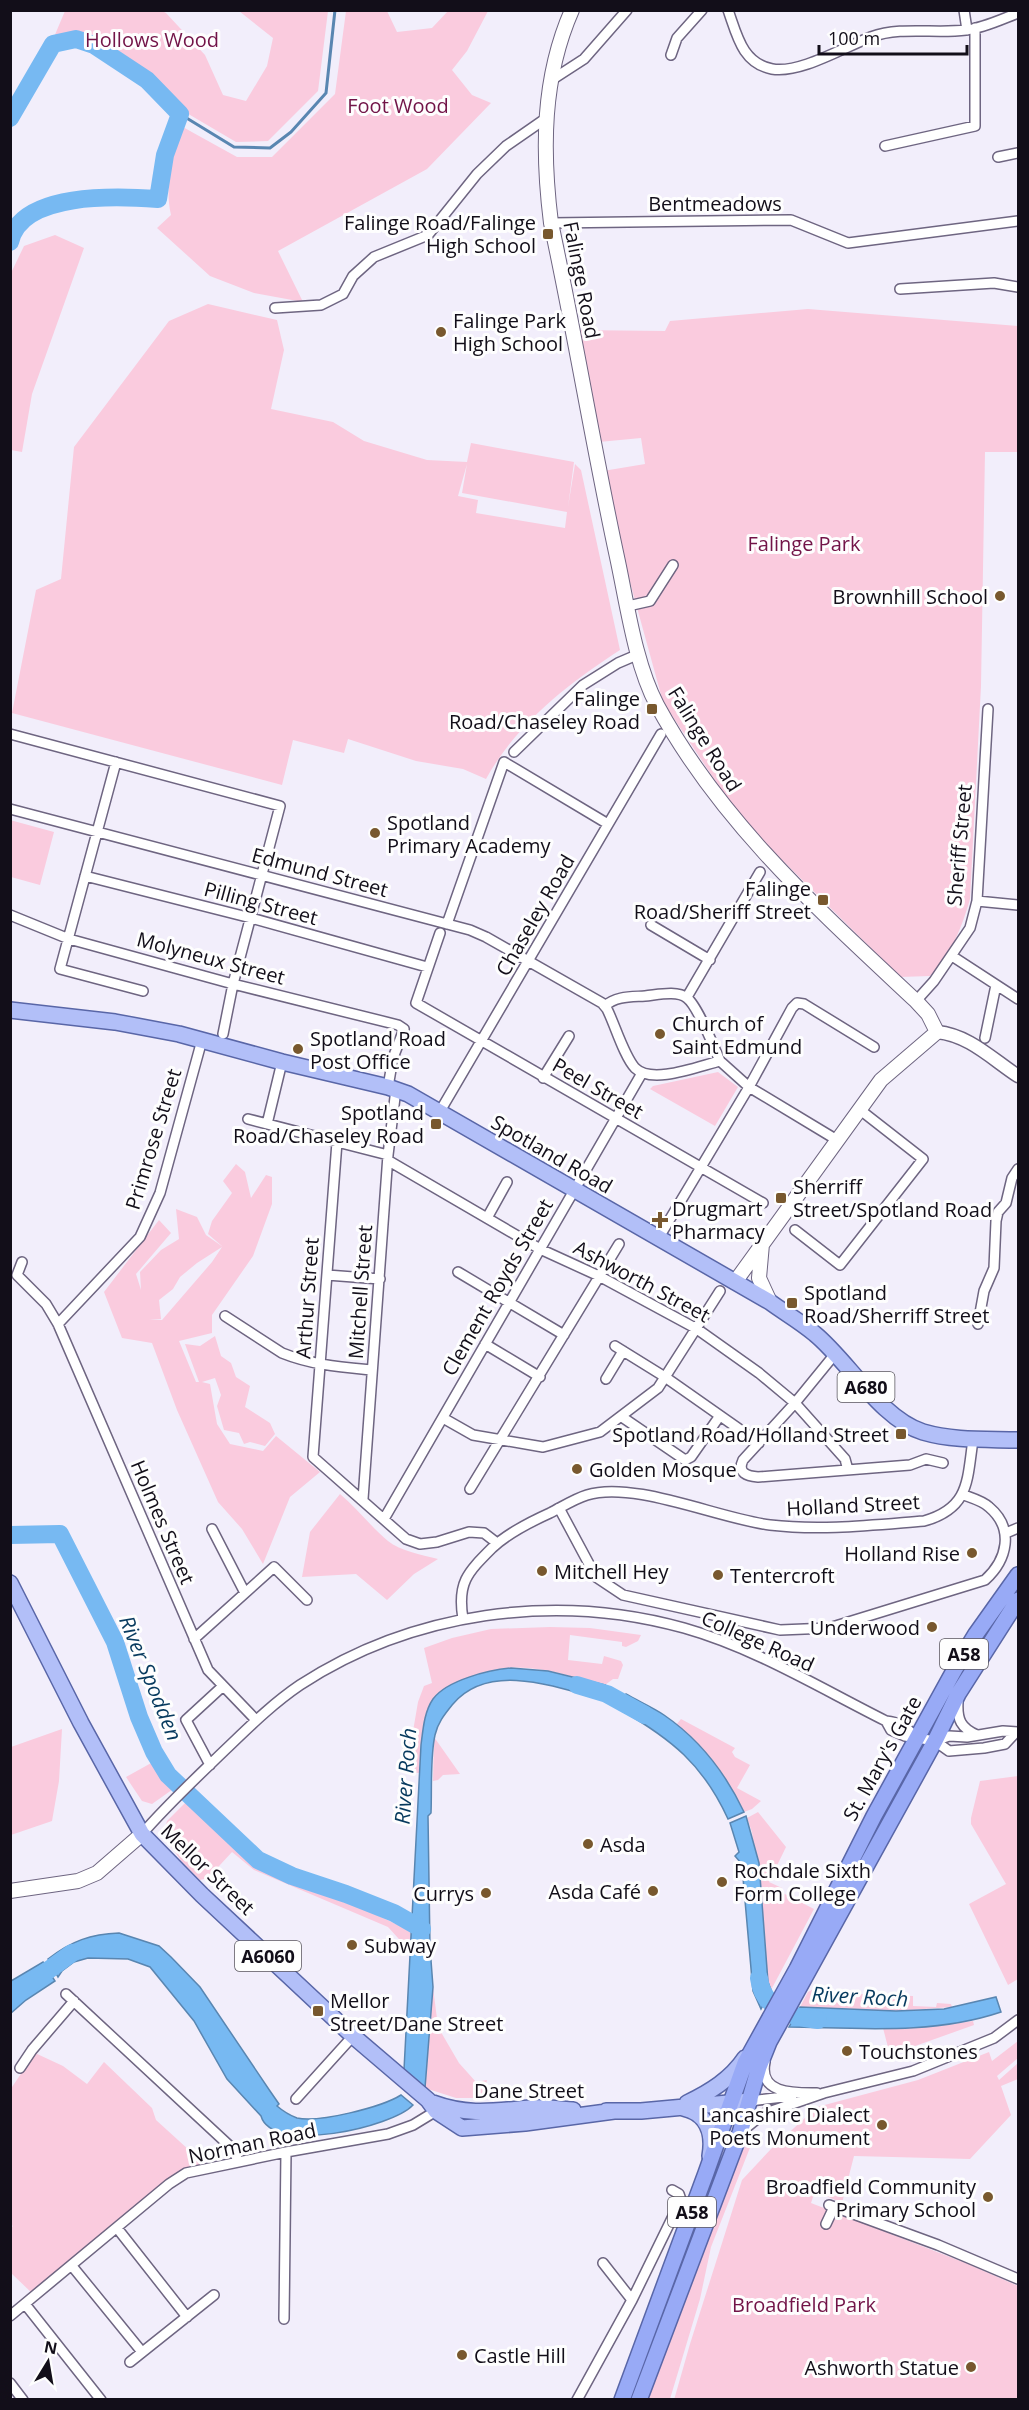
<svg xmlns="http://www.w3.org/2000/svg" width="1029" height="2410" viewBox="0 0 1029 2410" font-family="'Open Sans',sans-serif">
  <rect width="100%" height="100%" fill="#f2eefb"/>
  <!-- green -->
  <path fill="#facbde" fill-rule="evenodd" d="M65,11L160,10L166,13L205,55L223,95L246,101L267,66L273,38L239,11H328L318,91L268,141L236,142L185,112L155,78L99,36L78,32L54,37Z
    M346,11H387L397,32L432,28L448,11H488L467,51L452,70L472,95L491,103L427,169L278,251L303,302L254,293L210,276L157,228L171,215C164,184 173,156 181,126L237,157H272L335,94Z
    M55,235L84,248L32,394L22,452L11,450V273L24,246Z
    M208,304L277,320L284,350L271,409L333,422L364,441L427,460L467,462L471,443L574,462L568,507L575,464L581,470L620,650C568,684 517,723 486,779L463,769L416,761L348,739L344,753L293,740L282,785L12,713L36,590L61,579L74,447L169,321ZM467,464L462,493L567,512L565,528L476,513L478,500L458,496Z
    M808,309L1018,326V452H985L981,686L970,899C962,927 951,955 930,976L900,977L769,847L732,806L663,702L614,524L603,471L645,464L641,438L599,442L576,330L665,331L670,321Z
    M10,820L54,832L40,885L11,877Z
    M718,1072L738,1087L715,1126L650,1089L653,1086Z
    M236,1164L245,1172L251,1198L266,1175L272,1177V1204L253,1256L212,1315V1333L179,1341L196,1382H199L185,1344L200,1346L215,1336L221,1356L231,1363L236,1377L250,1386L245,1407L270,1423L275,1434L265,1446L250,1442L244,1444L239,1433L224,1430L217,1406L221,1395L215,1378L202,1382L210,1384L217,1424L230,1444L263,1451L276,1436L320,1472L290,1497L263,1564L242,1529L218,1502L177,1410L152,1343L122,1338L104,1292L159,1220L171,1233L136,1274L141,1290L140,1272L161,1250L179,1239L176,1209L197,1217L206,1235L223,1247L208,1234L212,1221L232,1193L223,1181ZM222,1247L212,1262L162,1320L149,1319H161L159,1300L173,1289L180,1277L197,1263Z
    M340,1494C357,1508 371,1527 388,1541C400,1551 423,1555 438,1559L414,1574L387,1600L356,1574L302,1577L310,1532Z
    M550,1627L590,1628L641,1635L638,1641L626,1647L622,1646V1642L570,1635L568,1660L602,1664L604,1656L621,1661L623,1665L618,1679H613L605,1685C571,1677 534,1663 499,1669C479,1673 458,1685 438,1693C420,1714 421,1747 419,1773L406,1772L418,1702L424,1686L432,1683L424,1648L452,1638L491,1629Z
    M681,1719L735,1748L732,1752L735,1757L750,1765L737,1788L761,1801L752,1809L744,1812C728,1778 705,1749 676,1725Z
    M62,1729L59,1781L52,1821L11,1835V1747Z
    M434,1737L460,1774L443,1775L438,1780L433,1781Z
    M153,1762L176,1787L152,1804L142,1801L126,1777Z
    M1018,1776V1979L1008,1985L969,1904L1006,1884L971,1824V1818L980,1781Z
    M186,1802L253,1863L279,1878L368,1911L411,1931L410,1955L408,1949L388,1927L254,1870L232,1852L208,1878L200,1880L182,1862L163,1835L167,1821Z
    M758,1812L786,1847L769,1882L782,1888L781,1892L814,1909L771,1990L768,1982L752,1832L747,1818Z
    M820,1985L825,1993L913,1996V2006L936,2007L937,2003L951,2004L952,2007L896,2011L800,2007L808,1992Z
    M433,1987L438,2027L459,2063L476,2082L487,2080L484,2093L479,2098H456L425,2088Z
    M973,2021L974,2025L876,2060L871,2057L889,2051L883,2028L935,2026Z
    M1018,2041V2058L997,2076L999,2080L1018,2063V2079L1001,2086L1011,2115L970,2159L854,2156L842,2203L815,2191L811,2203L968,2264L1018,2286V2399L674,2400L690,2344L742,2180L771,2149L817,2107L918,2080L989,2052L992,2061Z
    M35,2053L63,2066L87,2084L104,2062L152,2108L156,2120L200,2160L202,2168L186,2169L33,2294L11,2273V2228L13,2226L10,2224V2090Z
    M745,2143L751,2145L711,2247L700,2299L670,2399H648Z"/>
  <!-- water -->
  <path fill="#77b9f2" stroke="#5986b1" stroke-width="1.5" d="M511,1668L548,1671L605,1685L595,1698C551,1685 488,1663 453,1704C445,1714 438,1722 435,1735C430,1757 432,1789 431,1813L428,1816L430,1947L433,1987L425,2088L404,2070L421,1745C423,1730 424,1712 433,1699C447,1680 489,1670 511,1668Z
    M626,1694C638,1701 652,1707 664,1715C699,1739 726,1774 744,1812L728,1819C703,1764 671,1739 621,1710Z
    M746,1816L759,1863L768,1982L771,1990L761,2009L753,1991L743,1878L741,1863L735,1856L739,1852L730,1823Z
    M119,1933L159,1946L171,1957L200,1987L270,2091L279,2104L277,2106C284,2112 289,2115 297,2118C319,2123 382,2107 401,2095L413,2105C393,2127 272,2155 261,2116L227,2079L194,2021L150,1967L128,1959L88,1958L74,1962L62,1971L58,1977L48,1959C71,1941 91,1934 119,1933Z
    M43,1962L55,1981L26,2000L11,2013V1981Z
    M996,1997L1001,2012C933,2035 859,2028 789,2027L800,2007L896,2011L944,2009Z"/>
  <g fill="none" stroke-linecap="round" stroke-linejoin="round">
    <!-- stream -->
    <path stroke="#5986b1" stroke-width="3" d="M180,114L234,147L270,148L291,132L326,93L335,10"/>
    <!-- river -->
    <path stroke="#77b9f2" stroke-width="18" d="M10,118L53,44L76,39L94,45L147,80L180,114L165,155L158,199C118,196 21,191 10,242
      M10,1535L60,1534L115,1642L139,1717L154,1752L168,1775L258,1860L292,1876L346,1894L394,1913L422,1929
      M577,1685L607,1694L645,1715
      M759,1978C763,2009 790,2017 818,2020
      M10,1998L72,1953"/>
    <!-- minor casing -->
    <g stroke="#6e6581" stroke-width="12">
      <path id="minor" d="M728,10C737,35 742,63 772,69C800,74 844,47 871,37C902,26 934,34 966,30C984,28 1002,19 1018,13
        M964,10L967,30
        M671,55L677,38L702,10
        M550,81L584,59L627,10
        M885,146L975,126V28
        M998,157L1018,153
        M551,223L791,220L848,243L1018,221
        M900,289L994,283L1018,287
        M275,308L321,305L343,294L353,276L374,257L428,235L477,174L506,146L545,119
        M628,606L650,601L673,565
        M10,734L280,806L233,984L223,1034
        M514,752L583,685L618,663L639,654
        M116,762L60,969L143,991
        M10,809L470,930L486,937L602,1003L607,1009C615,1025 624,1056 635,1068C652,1085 699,1066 720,1061C714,1047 697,1005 687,998C677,990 657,995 645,996C631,997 616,996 605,1006
        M85,876L251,918L427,967
        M977,901L1018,905
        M10,915L69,939L233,984L398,1025L404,1029L393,1058L388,1087
        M447,924L504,762L608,824
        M651,925L710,960
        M440,933L416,1003L763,1203
        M952,956L1018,999
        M687,997L760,872
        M916,1001L934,981L970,928L977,901L988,709
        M985,1038L996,985
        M720,1061L749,1087L837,1140
        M543,1078L569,1036
        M439,1113L661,734
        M248,1119L388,1155
        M267,1124L282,1062
        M337,1142L313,1457L406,1539L420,1544L437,1542L469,1532L484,1533L497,1543
        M389,1161L540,1249L599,1276L697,1329L759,1373L795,1403L845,1459L848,1470
        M487,1218L507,1182
        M795,1230L840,1265L923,1159L859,1109
        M658,1239L749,1087L792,1008L797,1003L804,1004L874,1047
        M22,1262L17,1275L46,1304L58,1324L208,1670L256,1720
        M458,1272L564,1335
        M327,1275L380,1279
        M225,1316L282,1353C312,1365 340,1367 372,1370
        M58,1324L140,1237L160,1193L202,1040
        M978,1324L984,1291L994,1268L996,1221L998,1212L1006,1203L1012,1178L1018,1169
        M485,1344L540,1377
        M615,1346L665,1377L759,1443
        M835,1354L795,1403L743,1460C737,1473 747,1476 758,1477L910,1465L926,1459L943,1463
        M606,1379L623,1351
        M622,1417L685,1460L691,1457L719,1417
        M443,1418L473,1435L543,1447L600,1432L658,1388L720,1291
        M470,1489L619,1244
        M363,1499L388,1155L396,1089
        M559,1508L596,1577L623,1595L780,1630L829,1628L985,1580C1007,1560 1015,1529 989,1507C983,1501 972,1498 964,1495
        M384,1519L642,1073
        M212,1529L245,1593
        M1006,1533L1018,1528
        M463,1619C457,1583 467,1573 492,1548C508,1533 530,1522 550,1513C562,1507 574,1499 587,1495C633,1480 720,1519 770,1525C821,1531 873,1525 924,1521C970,1508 967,1480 973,1440
        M194,1639L274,1567L307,1600
        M958,1702C957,1720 961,1728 977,1735
        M886,1721L891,1730L905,1736L935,1741L949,1736L967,1737L1003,1731L1018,1732
        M935,1741L949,1751L984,1748L1005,1744L1016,1732
        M210,1765L186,1720L223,1686
        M142,1834C168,1804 196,1778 225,1750C249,1727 272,1704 300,1685C412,1612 555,1592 684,1628C755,1648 820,1688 886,1721C900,1722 907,1728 917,1738
        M66,1994L234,2150L238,2162
        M765,2062C758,2095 796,2093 817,2093
        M20,2068L32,2050L74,2001
        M296,2099L353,2036
        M750,2101L792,2096
        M742,2131L763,2114L824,2093L913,2071L994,2038L1018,2020
        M829,2205L938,2245L1018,2279
        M826,2224L834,2207
        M117,2228L187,2317
        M603,2263L632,2300
        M72,2266L142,2352
        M25,2304L101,2400
        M10,2316L169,2184L186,2173L286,2152L388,2134L413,2125L436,2111
        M284,2319L286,2152
        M130,2362L214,2295
        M10,2383L23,2400
        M577,2400L632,2300L681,2200L679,2194L672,2190"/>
    </g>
    <!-- tertiary casing -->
    <g stroke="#6e6581" stroke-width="15">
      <path id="tertiary" d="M937,1032C969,1035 992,1059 1018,1076"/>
    </g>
    <!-- secondary casing -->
    <g stroke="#6e6581" stroke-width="16">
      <path id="secondary" d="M572,10C542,78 542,151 551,223C575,334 593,446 617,557C627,603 635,664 657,705C721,823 820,911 916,1001L928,1014L937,1032L881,1080L735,1282
        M762,1244L759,1278L770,1302
        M10,1891L78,1881L97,1873L142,1834"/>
    </g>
    <!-- primary casing -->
    <g stroke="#5966a7" stroke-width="18">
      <path id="primary" d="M10,1010L115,1022L179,1034L282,1062L388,1087L408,1094L770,1302C785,1313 801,1322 815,1334C848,1361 881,1419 923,1432C954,1441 987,1439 1018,1440
        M10,1583L81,1723L142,1834L202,1895L353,2036L428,2100L436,2111L462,2128L525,2123L614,2111
        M433,2103C468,2116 495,2111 530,2108C544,2107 559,2109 573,2110
        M687,2103C710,2092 731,2079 745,2058
        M683,2108C707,2113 714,2133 710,2156
        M606,2111H641L750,2101"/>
    </g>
    <!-- trunk casing -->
    <g stroke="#5966a7" stroke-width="18">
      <path id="trunk" d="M622,2400L706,2173L745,2063L797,1969L874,1816L956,1667L976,1634L1018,1575
        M639,2400L740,2133L759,2067L769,2042L935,1741L958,1694L1018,1600"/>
    </g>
    <!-- minor -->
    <use href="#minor" stroke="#fff" stroke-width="9"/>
    <!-- tertiary -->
    <use href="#tertiary" stroke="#fff" stroke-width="12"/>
    <!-- secondary -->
    <use href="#secondary" stroke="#fff" stroke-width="14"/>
    <!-- primary -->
    <use href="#primary" stroke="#b2bff8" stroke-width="15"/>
    <!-- trunk -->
    <use href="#trunk" stroke="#98aaf6" stroke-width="15"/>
  </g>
  <!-- markers -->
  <g fill="#78582e" stroke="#fefefe" stroke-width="2">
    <rect x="542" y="228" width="12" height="12" rx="3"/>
    <circle cx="441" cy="332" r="6"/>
    <circle cx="1000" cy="596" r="6"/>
    <rect x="646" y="703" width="12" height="12" rx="3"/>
    <circle cx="375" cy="833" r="6"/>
    <rect x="817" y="894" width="12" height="12" rx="3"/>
    <circle cx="660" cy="1034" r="6"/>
    <circle cx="298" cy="1049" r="6"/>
    <rect x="430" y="1118" width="12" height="12" rx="3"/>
    <rect x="775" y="1192" width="12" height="12" rx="3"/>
    <path d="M657 1211h6v6h6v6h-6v6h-6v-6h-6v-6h6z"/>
    <rect x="786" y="1297" width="12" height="12" rx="3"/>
    <rect x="895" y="1428" width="12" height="12" rx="3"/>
    <circle cx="577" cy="1469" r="6"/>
    <circle cx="972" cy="1553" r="6"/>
    <circle cx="542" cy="1571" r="6"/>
    <circle cx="718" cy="1575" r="6"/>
    <circle cx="932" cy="1627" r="6"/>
    <circle cx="588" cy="1844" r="6"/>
    <circle cx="722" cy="1882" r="6"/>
    <circle cx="653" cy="1891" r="6"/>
    <circle cx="486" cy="1893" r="6"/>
    <circle cx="352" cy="1945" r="6"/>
    <rect x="312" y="2005" width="12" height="12" rx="3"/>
    <circle cx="847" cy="2051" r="6"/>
    <circle cx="882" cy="2125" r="6"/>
    <circle cx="988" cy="2197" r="6"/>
    <circle cx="462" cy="2355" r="6"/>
    <circle cx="971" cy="2367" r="6"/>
  </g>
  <g text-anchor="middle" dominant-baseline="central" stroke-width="6" stroke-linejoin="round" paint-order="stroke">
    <!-- shield labels -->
    <g fill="#fefefe" stroke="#59565e" stroke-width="1.5">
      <rect x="837.5" y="1372" width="57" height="30" rx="4.5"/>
      <rect x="940" y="1639" width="48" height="30" rx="4.5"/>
      <rect x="235" y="1941" width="66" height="30" rx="4.5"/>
      <rect x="668" y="2197" width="48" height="30" rx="4.5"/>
    </g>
    <g font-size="18" font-weight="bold" fill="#120e19">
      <text x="866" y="1387">A680</text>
      <text x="964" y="1654">A58</text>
      <text x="268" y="1956">A6060</text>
      <text x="692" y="2212">A58</text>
    </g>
    <!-- park labels -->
    <g font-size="20" fill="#721448" stroke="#fefefe">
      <text x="152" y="39">Hollows Wood</text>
      <text x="398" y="105">Foot Wood</text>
      <text x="804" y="543">Falinge Park</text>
      <text x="804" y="2304">Broadfield Park</text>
    </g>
    <!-- street labels -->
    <g font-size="20" fill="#120e19" stroke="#fefefe">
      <text x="715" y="203">Bentmeadows</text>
      <text transform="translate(582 280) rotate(79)">Falinge Road</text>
      <text transform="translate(705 739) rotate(58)">Falinge Road</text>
      <text transform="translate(959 845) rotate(-85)">Sheriff Street</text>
      <text transform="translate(320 872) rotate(15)">Edmund Street</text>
      <text transform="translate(261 903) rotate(15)">Pilling Street</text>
      <text transform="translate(535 915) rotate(-60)">Chaseley Road</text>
      <text transform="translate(211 958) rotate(15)">Molyneux Street</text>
      <text transform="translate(598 1088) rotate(30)">Peel Street</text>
      <text transform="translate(153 1139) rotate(-73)">Primrose Street</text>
      <text transform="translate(552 1154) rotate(30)">Spotland Road</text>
      <text transform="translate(642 1281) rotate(28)">Ashworth Street</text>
      <text transform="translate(497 1287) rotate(-60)">Clement Royds Street</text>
      <text transform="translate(360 1292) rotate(-86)">Mitchell Street</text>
      <text transform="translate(307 1298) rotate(-86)">Arthur Street</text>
      <text transform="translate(853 1505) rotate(-3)">Holland Street</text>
      <text transform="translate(163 1522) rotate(67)">Holmes Street</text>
      <text transform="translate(758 1641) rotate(24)">College Road</text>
      <text transform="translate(882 1758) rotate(-61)">St. Mary's Gate</text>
      <text transform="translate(208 1869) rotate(44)">Mellor Street</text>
      <text x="529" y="2090">Dane Street</text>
      <text transform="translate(252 2143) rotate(-12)">Norman Road</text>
    </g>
    <!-- poi labels -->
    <g font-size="20" fill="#120e19" stroke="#fefefe" text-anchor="start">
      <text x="536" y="222" text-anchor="end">Falinge Road/Falinge<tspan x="536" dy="23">High School</tspan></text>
      <text x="453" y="320">Falinge Park<tspan x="453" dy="23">High School</tspan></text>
      <text x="988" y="596" text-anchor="end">Brownhill School</text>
      <text x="640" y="698" text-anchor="end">Falinge<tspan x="640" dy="23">Road/Chaseley Road</tspan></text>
      <text x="387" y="822">Spotland<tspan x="387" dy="23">Primary Academy</tspan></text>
      <text x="811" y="888" text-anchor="end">Falinge<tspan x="811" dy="23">Road/Sheriff Street</tspan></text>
      <text x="672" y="1023">Church of<tspan x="672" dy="23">Saint Edmund</tspan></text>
      <text x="310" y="1038">Spotland Road<tspan x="310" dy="23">Post Office</tspan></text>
      <text x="424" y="1112" text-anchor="end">Spotland<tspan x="424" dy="23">Road/Chaseley Road</tspan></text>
      <text x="793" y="1186">Sherriff<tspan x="793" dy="23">Street/Spotland Road</tspan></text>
      <text x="672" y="1208">Drugmart<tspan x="672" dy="23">Pharmacy</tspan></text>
      <text x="804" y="1292">Spotland<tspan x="804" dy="23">Road/Sherriff Street</tspan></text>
      <text x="889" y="1434" text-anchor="end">Spotland Road/Holland Street</text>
      <text x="589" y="1469">Golden Mosque</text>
      <text x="960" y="1553" text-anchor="end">Holland Rise</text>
      <text x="554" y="1571">Mitchell Hey</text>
      <text x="730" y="1575">Tentercroft</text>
      <text x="920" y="1627" text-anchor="end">Underwood</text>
      <text x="600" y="1844">Asda</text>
      <text x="734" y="1870">Rochdale Sixth<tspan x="734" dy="23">Form College</tspan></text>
      <text x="641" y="1891" text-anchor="end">Asda Café</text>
      <text x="474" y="1893" text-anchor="end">Currys</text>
      <text x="364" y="1945">Subway</text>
      <text x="330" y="2000">Mellor<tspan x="330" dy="23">Street/Dane Street</tspan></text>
      <text x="859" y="2051">Touchstones</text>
      <text x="870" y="2114" text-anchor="end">Lancashire Dialect<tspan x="870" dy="23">Poets Monument</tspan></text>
      <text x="976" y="2186" text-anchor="end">Broadfield Community<tspan x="976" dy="23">Primary School</tspan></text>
      <text x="474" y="2355">Castle Hill</text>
      <text x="959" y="2367" text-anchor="end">Ashworth Statue</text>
    </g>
    <!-- water labels -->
    <g font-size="21" font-style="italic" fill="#073a5e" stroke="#fefefe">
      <text transform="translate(151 1678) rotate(68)">River Spodden</text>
      <text transform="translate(405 1776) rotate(-86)">River Roch</text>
      <text transform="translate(860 1996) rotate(3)">River Roch</text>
    </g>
  </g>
  <!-- border -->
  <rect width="1029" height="2410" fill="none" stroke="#120e19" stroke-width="24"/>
  <!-- north arrow -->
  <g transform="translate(48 2362) rotate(11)" stroke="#fefefe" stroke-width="4.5" paint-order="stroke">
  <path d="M0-4.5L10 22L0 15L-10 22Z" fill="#120e19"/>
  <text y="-9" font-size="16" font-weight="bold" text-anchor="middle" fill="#120e19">N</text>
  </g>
  <!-- scale -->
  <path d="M819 45v9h148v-9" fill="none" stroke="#120e19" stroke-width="3"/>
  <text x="828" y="45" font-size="18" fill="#120e19" stroke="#fefefe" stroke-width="4.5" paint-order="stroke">100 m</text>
</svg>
